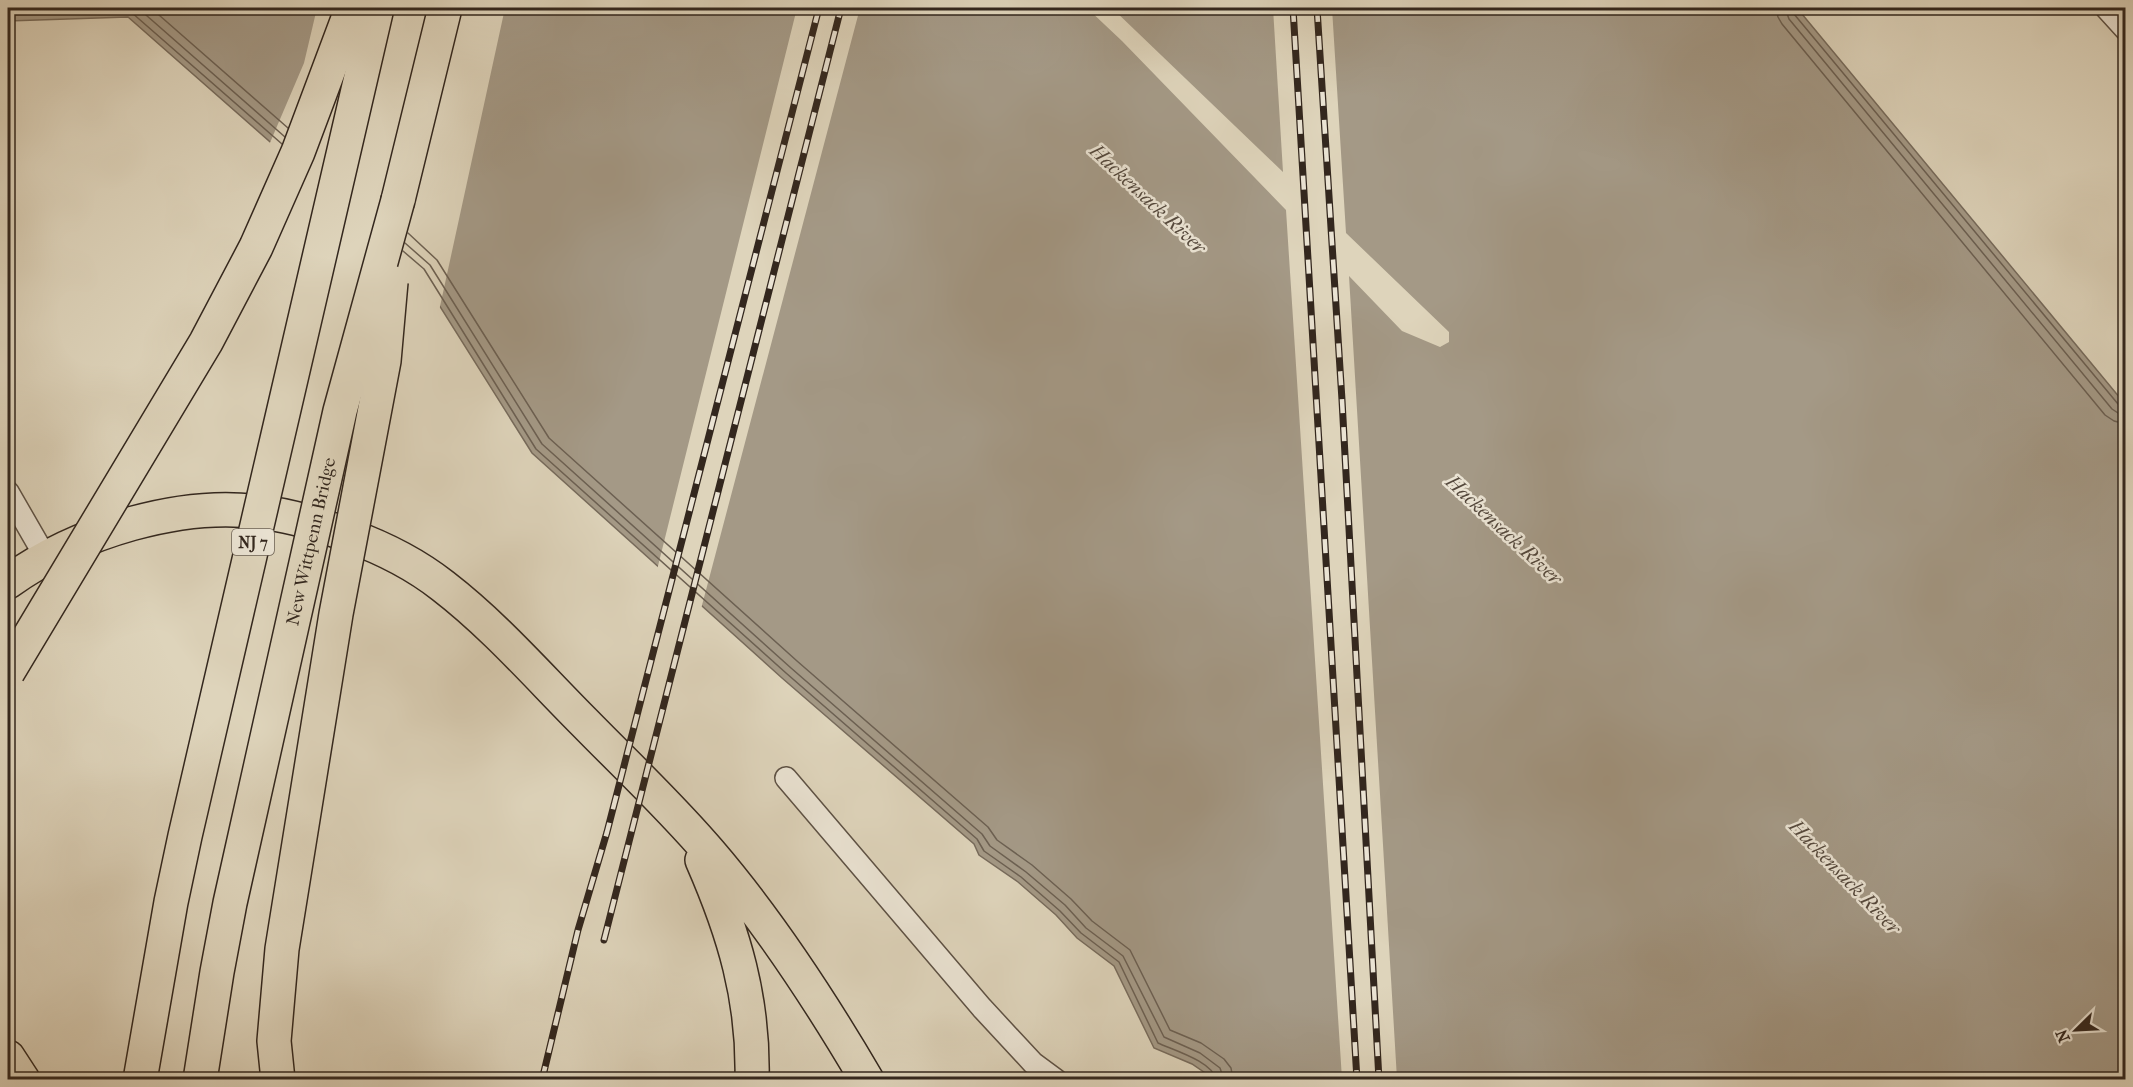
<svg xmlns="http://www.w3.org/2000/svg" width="2133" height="1087" viewBox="0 0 2133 1087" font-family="'IM FELL French Canon',serif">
  <rect width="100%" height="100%" fill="#ded4bb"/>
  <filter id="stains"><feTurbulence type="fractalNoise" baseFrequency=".00333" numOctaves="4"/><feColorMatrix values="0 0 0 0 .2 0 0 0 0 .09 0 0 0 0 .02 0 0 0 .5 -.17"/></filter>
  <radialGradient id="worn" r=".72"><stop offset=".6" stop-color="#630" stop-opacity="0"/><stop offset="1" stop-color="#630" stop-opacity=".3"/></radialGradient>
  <!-- water -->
  <path fill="#a49986" stroke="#776b5c" stroke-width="1.5" d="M8,8H1797L2125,404V1079H1214L1192,1064L1154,1048L1114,966L1077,938L1056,915L1018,882L979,855L974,844L782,678L532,453L419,273L128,17L8,21Z"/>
  <!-- pier -->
  <path fill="#ded4bb" d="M317,8H505L439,311L416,275L269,145L304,63Z
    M797,8H860L701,609L657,570Z
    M1087,8H1112L1283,172L1273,8H1332L1346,233L1449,332V342L1440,347L1402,331L1349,276L1397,1079H1342L1286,210L1122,41Z"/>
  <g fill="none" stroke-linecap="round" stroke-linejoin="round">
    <!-- shore -->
    <path stroke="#6c6052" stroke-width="1.5" d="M138,8L285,137
      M151,8L288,128
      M1776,8L1778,17L1782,24L2105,415L2114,421L2126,424
      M1785,8L1789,19L2112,409L2118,413L2126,415
      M1793,8L1794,14L2118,404L2126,407
      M8,15L131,12L282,144
      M408,233L437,260L549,438L797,661L988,827L997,840L1032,865L1071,899L1092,921L1130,950L1170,1030L1201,1043L1224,1059L1231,1068L1233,1080
      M405,243L430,265L542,444L791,668L982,834L990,846L1026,872L1065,905L1086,928L1123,956L1164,1037L1200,1053L1220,1068L1224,1080
      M403,251L424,269L536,449L786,673L977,839L984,851L1021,877L1060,911L1081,933L1119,962L1158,1043C1173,1050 1214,1062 1216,1080"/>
    <!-- service casing -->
    <g stroke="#5e5245" stroke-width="24">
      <path id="service" d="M2106,8L2126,30
        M8,492L46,558
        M786,778L982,1008L1033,1063L1056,1080"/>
    </g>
    <!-- motorway casing -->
    <g stroke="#33271e" stroke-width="36">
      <path id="motorway" d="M398,200L445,8
        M8,582C77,532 183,499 268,513C296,517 324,526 350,536C383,548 415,564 443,586C495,626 539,677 585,723C627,766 671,807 710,853C770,923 820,1000 867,1080
        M702,860C734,933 754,999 752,1080
        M8,1057L23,1080"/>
    </g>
    <!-- service -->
    <use href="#service" stroke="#eae3d3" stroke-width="21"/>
    <!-- motorway -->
    <use href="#motorway" stroke="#ded4bb" stroke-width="33"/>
    <!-- rail casing -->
    <g stroke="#33271e" stroke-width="7">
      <path id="rail" d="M1293,8L1357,1080
        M1317,8L1342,400L1379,1080
        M604,940L841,8
        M542,1080L578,930L607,832L819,8"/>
    </g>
    <!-- rail -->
    <use href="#rail" stroke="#eae3d3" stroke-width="4.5" stroke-dasharray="14" stroke-linecap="butt"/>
    <!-- motorway-bridge casing -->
    <g stroke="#33271e" stroke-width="36" stroke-linecap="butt">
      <g id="motorway-bridge">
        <path d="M8,672L206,342L256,247L298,152L352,8"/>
        <path d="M140,1080L171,902L185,836L377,8"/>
        <path id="s1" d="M200,1080L217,972L230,903L340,411L398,200"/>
        <path d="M278,1080L274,1041L282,949L336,614L384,361L391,282"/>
      </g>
    </g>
    <!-- motorway-bridge -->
    <use href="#motorway-bridge" stroke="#ded4bb" stroke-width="33"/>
  </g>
  <g text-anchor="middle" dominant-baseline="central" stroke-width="5" stroke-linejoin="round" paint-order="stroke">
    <!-- shield labels -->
    <rect fill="#eae3d3" stroke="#6a5f54" stroke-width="1.5" x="232" y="529" width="42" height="26" rx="4.5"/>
    <g font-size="16" font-weight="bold" fill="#33271e">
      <text x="253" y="542">NJ 7</text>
    </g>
    <!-- street labels -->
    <g font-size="18" fill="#33271e" stroke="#eae3d3">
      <text stroke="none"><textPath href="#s1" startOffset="550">New Wittpenn Bridge</textPath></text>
    </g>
    <!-- water labels -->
    <g font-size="20" font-style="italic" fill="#55493d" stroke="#eae3d3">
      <text transform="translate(1148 199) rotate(43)">Hackensack River</text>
      <text transform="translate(1504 530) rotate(43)">Hackensack River</text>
      <text transform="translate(1845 877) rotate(46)">Hackensack River</text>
    </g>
  </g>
  <!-- margin -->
  <rect width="2133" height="1087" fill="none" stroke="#ded4bb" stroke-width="30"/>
  <rect x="9" y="9" width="2115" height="1069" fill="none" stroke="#33271e" stroke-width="3"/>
  <rect x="15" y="15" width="2103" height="1057" fill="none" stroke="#33271e" stroke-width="1.5"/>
  <!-- north arrow -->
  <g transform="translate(2076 1030) rotate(246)" stroke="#eae3d3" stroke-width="4.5" paint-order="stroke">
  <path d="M0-4.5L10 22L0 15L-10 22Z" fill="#33271e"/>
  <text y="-9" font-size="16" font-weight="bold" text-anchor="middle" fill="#33271e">N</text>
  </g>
  <rect width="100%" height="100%" filter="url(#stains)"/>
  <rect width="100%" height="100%" fill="url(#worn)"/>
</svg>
